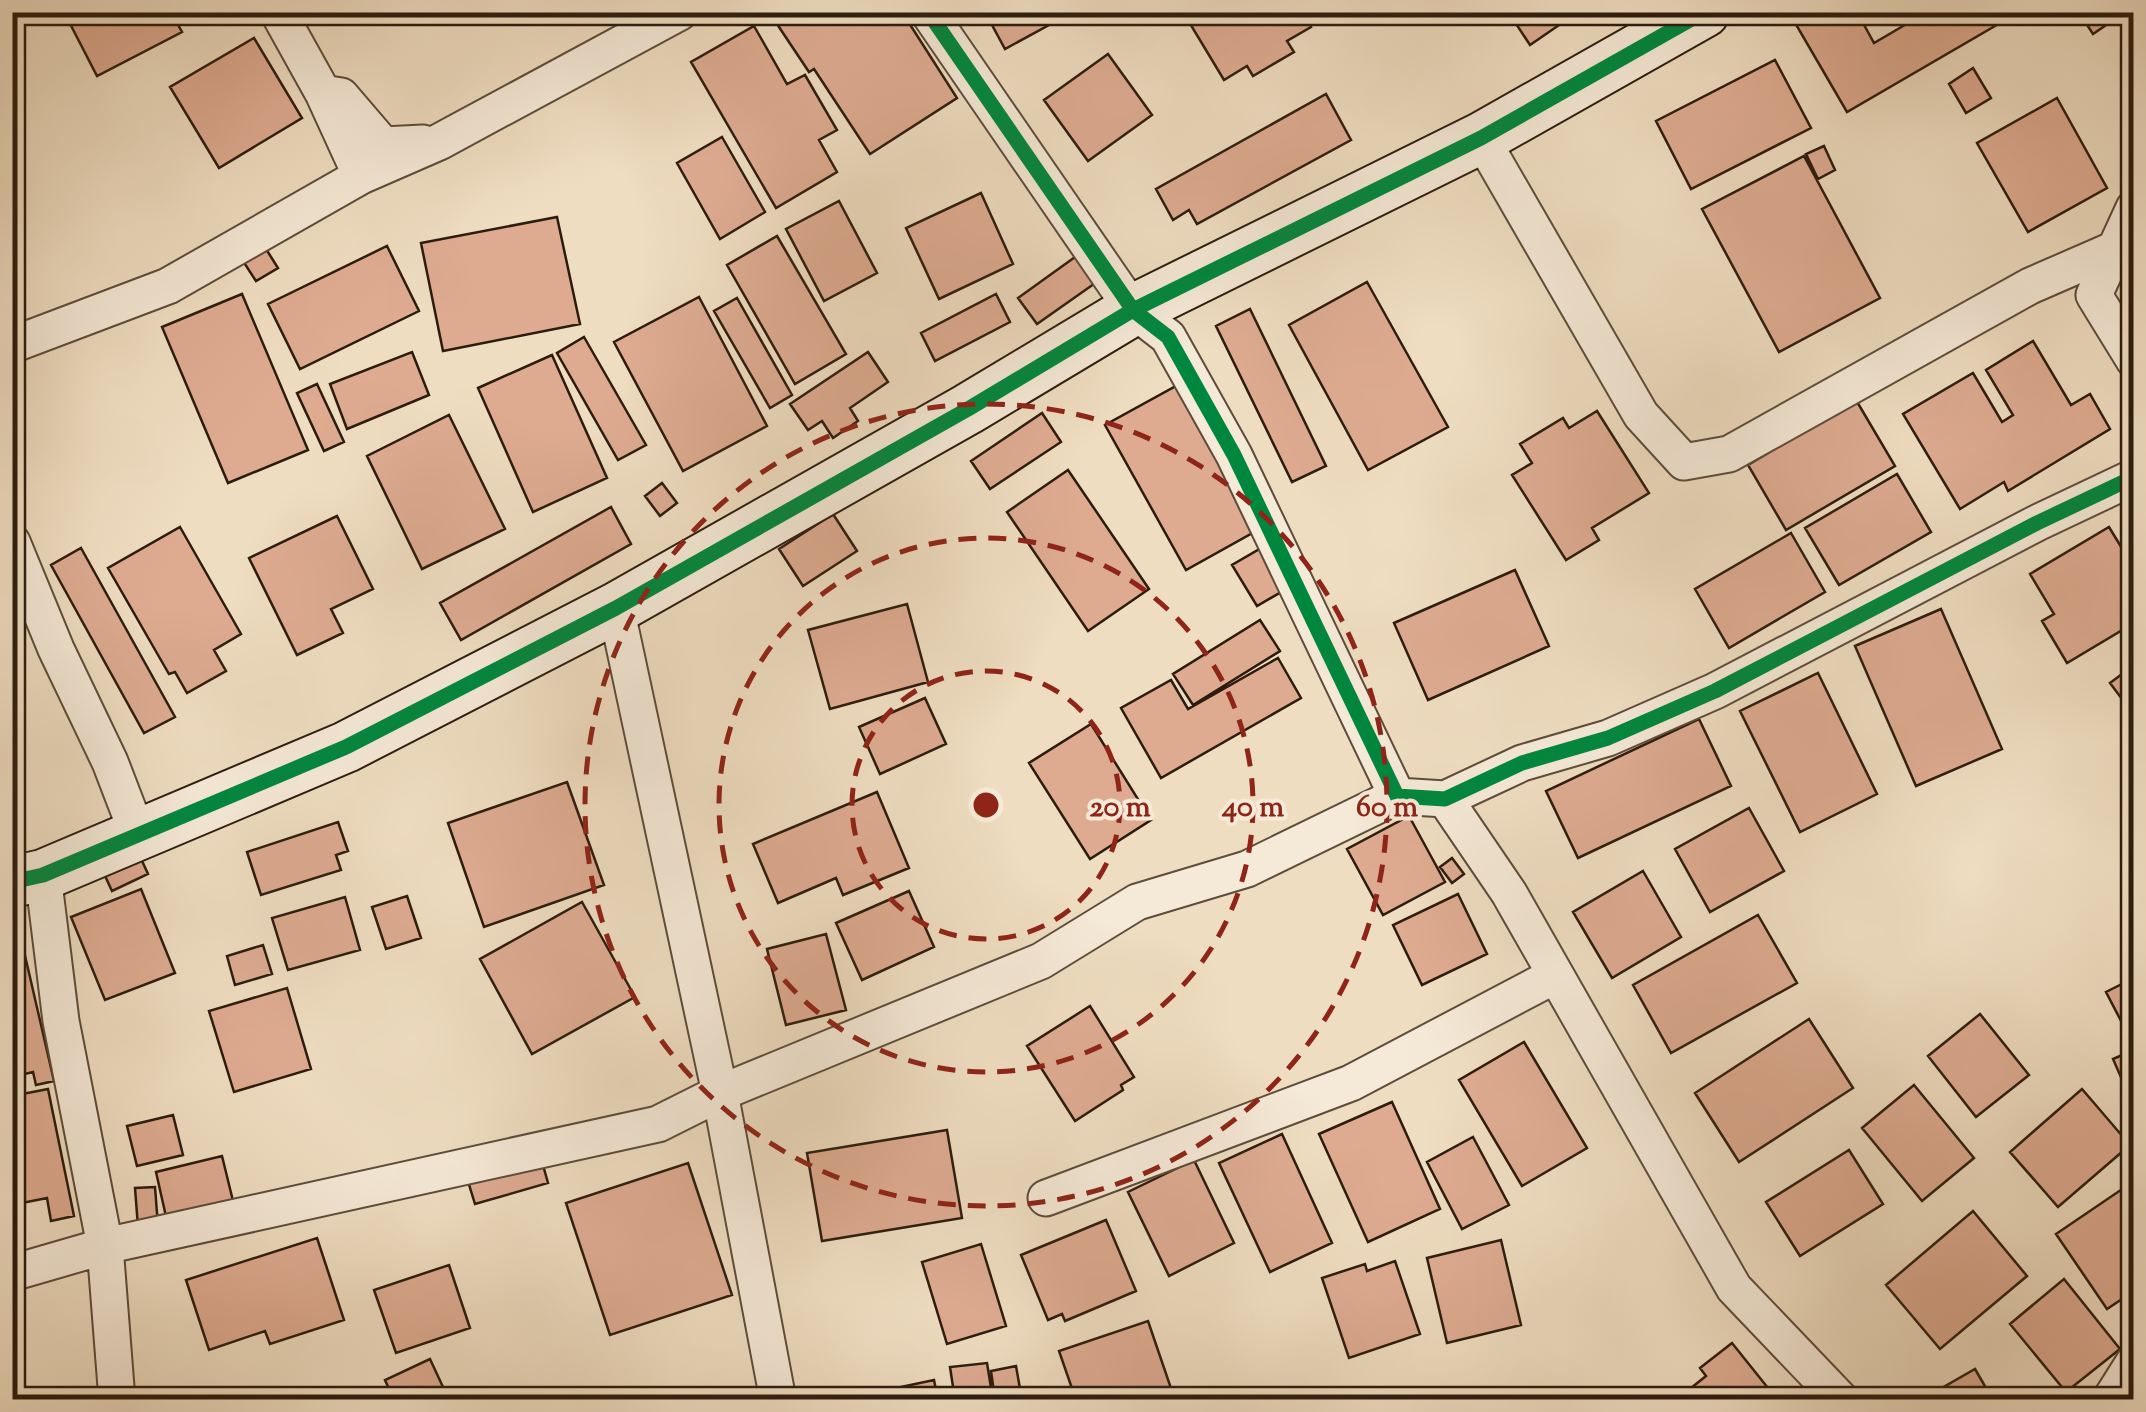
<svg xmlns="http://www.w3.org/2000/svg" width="2146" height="1412" viewBox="0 0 2146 1412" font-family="'Sorts Mill Goudy',serif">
  <rect width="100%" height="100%" fill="#efddc1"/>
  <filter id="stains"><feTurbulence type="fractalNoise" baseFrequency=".002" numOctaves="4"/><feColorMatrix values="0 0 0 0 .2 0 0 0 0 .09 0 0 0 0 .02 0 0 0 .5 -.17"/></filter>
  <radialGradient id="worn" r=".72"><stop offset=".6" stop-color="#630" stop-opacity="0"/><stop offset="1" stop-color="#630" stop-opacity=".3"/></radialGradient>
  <!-- building -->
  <path fill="#deab91" stroke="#2c1c0e" stroke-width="2.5" d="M64,12H171L182,32L97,76Z
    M795,12H902L957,98L870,154L814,69L809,72L777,24Z
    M985,12H1073L1005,49Z
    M1183,12H1303L1311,27L1287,41L1294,52L1253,76L1247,66L1224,80Z
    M1559,12L1565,21L1530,45L1509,13Z
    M1797,12H1857L1874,43L1927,12H2019L1847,112L1791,16Z
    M2083,12H2107L2112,21L2093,34L2080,14Z
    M754,26L787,84L805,75L837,130L819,140L837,172L776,208L691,62Z
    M254,38L302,118L219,168L170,87Z
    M1108,54L1152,115L1088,161L1044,100Z
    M1775,60L1811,128L1691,189L1656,121Z
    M1973,68L1991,98L1966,113L1949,84Z
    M1326,94L1351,140L1197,224L1189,210L1173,220L1156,189Z
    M2057,98L2107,188L2028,232L1977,143Z
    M722,137L765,212L720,239L677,163Z
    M1824,146L1835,170L1818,179L1806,154Z
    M1804,156L1880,298L1779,352L1702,209Z
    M981,193L1013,264L939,299L906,228Z
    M839,201L877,273L824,301L786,229Z
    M557,217L580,324L443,351L421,243Z
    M777,236L846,354L795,384L727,265Z
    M261,241L278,268L256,281L239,255Z
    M387,246L419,311L300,369L268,304Z
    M1082,252L1101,279L1037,324L1018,298Z
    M1367,282L1448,427L1368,470L1289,325Z
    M242,294L308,450L228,483L162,327Z
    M996,294L1010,322L935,361L921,333Z
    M699,297L767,426L683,471L614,342Z
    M737,298L792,395L770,408L714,311Z
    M1250,309L1326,466L1292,482L1216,326Z
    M584,337L646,445L618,460L557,353Z
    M2033,341L2071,405L2090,394L2110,429L2008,491L2004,482L1960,509L1903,414L1973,373L2002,422L2013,415L1986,370Z
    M412,352L429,395L347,429L330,384Z
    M868,352L888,382L850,408L858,421L833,438L822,421L808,430L790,404Z
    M552,355L607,478L533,512L478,388Z
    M317,384L344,442L324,451L297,393Z
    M1176,386L1256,531L1186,570L1105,425Z
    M1856,400L1895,466L1786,530L1748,465Z
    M1597,411L1649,493L1592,528L1599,540L1566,560L1512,475L1532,463L1520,444L1563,418L1569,428Z
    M1042,413L1061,442L990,489L971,461Z
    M449,415L505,529L422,569L367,456Z
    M1068,470L1149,589L1088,631L1007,512Z
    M1897,474L1931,532L1839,585L1805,528Z
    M662,483L677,503L660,516L645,496Z
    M611,507L631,544L461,640L440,603Z
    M833,514L857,551L803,586L779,549Z
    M337,516L373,589L331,609L343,633L297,655L249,558Z
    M180,527L241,634L214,650L226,671L187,693L175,672L169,674L108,568Z
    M2109,527L2134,568V623L2067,663L2042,621L2054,614L2030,574Z
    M1791,533L1825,592L1729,648L1695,589Z
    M1263,547L1288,588L1257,606L1232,565Z
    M81,548L175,717L144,733L51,565Z
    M1515,570L1549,646L1428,700L1394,623Z
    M907,604L928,682L830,709L808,630Z
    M1941,609L2002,749L1916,786L1855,646Z
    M1260,620L1280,651L1193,705L1173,674Z
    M1278,658L1301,698L1161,778L1121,708L1171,680L1188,709Z
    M2130,668L2134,673V715L2110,683Z
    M1818,673L1877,794L1800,832L1740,711Z
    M925,698L946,744L880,774L859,727Z
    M1699,719L1731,786L1578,858L1546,791Z
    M1091,724L1151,820L1090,859L1029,763Z
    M567,782L604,885L484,927L448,823Z
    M877,792L909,868L843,895L836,878L778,903L753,844Z
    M1749,808L1784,871L1710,912L1675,849Z
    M1409,816L1445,882L1383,915L1347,849Z
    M338,822L348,851L336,855L341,870L261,895L247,852Z
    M137,850L148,874L112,891L101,867Z
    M1452,858L1464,874L1452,883L1440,867Z
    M1643,871L1681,937L1612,978L1573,912Z
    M141,889L175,973L105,1000L71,917Z
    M909,891L934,947L862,980L836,923Z
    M1458,894L1487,954L1422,985L1393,925Z
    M407,896L421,938L386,949L372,907Z
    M345,897L360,950L288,970L272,918Z
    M582,902L635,997L532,1054L480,959Z
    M1758,915L1797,983L1671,1053L1633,985Z
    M20,934L54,1081L36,1085L33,1072L12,1077V936Z
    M826,934L846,1010L786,1025L767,949Z
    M263,945L272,974L235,985L227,956Z
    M2134,978V1041L2132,1042L2106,992Z
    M287,988L311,1069L234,1092L209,1011Z
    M1090,1006L1134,1077L1121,1085L1123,1090L1075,1121L1027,1046Z
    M1980,1014L2029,1075L1976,1117L1928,1056Z
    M1809,1019L1853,1088L1739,1162L1695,1093Z
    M1524,1042L1587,1148L1522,1186L1459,1080Z
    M2134,1050V1097L2130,1098L2113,1059Z
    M1914,1085L1974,1158L1922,1201L1862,1128Z
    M48,1089L74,1216L51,1221L47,1198L12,1205V1096Z
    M2082,1089L2130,1145L2058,1207L2010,1152Z
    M1392,1102L1440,1209L1368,1242L1319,1134Z
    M173,1115L183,1155L137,1166L127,1126Z
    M947,1130L962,1218L822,1241L807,1153Z
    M1282,1134L1332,1243L1270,1272L1219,1163Z
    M1473,1137L1509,1205L1462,1229L1427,1162Z
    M1849,1150L1883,1204L1800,1256L1766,1202Z
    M222,1156L234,1205L167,1221L156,1172Z
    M541,1158L548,1183L475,1204L467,1178Z
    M1194,1160L1234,1243L1169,1276L1128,1192Z
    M688,1163L732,1295L610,1335L566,1203Z
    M2134,1181V1291L2107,1309L2056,1234Z
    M155,1187L158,1226L138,1227L135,1188Z
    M1973,1211L2027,1276L1940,1349L1886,1285Z
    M1106,1220L1136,1291L1065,1321L1062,1314L1048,1320L1021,1255Z
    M317,1238L344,1320L270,1344L265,1331L209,1350L186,1280Z
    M1501,1240L1521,1325L1447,1343L1427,1258Z
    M981,1244L1006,1326L947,1344L922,1262Z
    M1395,1261L1420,1334L1349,1358L1322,1278L1365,1264L1367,1271Z
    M449,1265L470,1328L396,1353L374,1290Z
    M2064,1279L2120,1349L2066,1392L2010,1324Z
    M1148,1321L1175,1400H1076L1059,1351Z
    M1732,1343L1776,1398L1676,1400L1706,1376L1700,1368Z
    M430,1359L449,1400H394L385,1380Z
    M987,1363L993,1400H955L950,1367Z
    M1016,1366L1022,1400H995L991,1371Z
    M1975,1369L1993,1400H1921Z
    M934,1380L938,1400H844V1399Z"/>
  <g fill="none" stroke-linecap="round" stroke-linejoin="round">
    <!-- street casing -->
    <g stroke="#5d4c3b" stroke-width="39">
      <path id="street" d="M278,12L323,93L341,96L383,145L423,143
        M928,12L1133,310L1168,337L1234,455L1397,796L1445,799L1522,763L1608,738L1715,691L2037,523L2134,477
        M323,93L361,176
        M1481,138L1641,415L1684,462L1729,454L2030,286L2115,249
        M2134,208L2094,295L2134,360
        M12,345L168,286L361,176L439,142L680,12
        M12,542L56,649L110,762L138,835
        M616,608L720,1093L778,1400
        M1445,799L1509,893L1734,1288L1841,1400
        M43,875L61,1021L105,1246L117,1400
        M1046,1198L1351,1083L1554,976
        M12,1273L105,1246L658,1124L720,1093L1041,961L1137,902L1247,869L1397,796
        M2110,1400L2134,1362"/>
    </g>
    <!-- secondary casing -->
    <g stroke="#2c1c0e" stroke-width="54">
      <path id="secondary" d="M12,882L43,875L346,747L616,608L968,409L1133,310L1481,138L1704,12"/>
    </g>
    <!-- street -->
    <use href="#street" stroke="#f5e9d7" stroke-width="35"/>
    <!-- secondary -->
    <use href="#secondary" stroke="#f5e9d7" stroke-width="50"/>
    <!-- cycleway casing -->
    <g stroke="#f5e9d7" stroke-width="21">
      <path id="cycleway" d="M928,12L1133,310L1168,337L1234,455L1397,796L1445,799L1522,763L1608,738L1715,691L2037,523L2134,477
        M12,882L43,875L346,747L616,608L968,409L1133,310L1481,138L1704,12"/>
    </g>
    <!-- cycleway -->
    <use href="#cycleway" stroke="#00873e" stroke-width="15"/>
  </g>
  <!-- distance rings -->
  <g fill="none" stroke="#8f2418" stroke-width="5" stroke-dasharray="18 12">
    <circle cx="986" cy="805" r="134"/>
    <circle cx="986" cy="805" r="267"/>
    <circle cx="986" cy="805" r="401"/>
  </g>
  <circle cx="986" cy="805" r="15" fill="#8f2418" stroke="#f5e9d7" stroke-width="5"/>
  <g font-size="30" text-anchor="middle" font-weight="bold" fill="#8f2418" stroke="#f5e9d7" stroke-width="8" stroke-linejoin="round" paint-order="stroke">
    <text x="1120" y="816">20 m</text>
    <text x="1253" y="816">40 m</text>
    <text x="1387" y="816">60 m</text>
  </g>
  <!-- margin -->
  <rect width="2146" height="1412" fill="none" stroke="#efddc1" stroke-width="50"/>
  <rect x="15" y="15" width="2116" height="1382" fill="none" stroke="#2c1c0e" stroke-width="5"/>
  <rect x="25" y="25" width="2096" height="1362" fill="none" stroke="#2c1c0e" stroke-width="2.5"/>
  <rect width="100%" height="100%" filter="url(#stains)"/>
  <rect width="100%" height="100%" fill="url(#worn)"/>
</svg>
